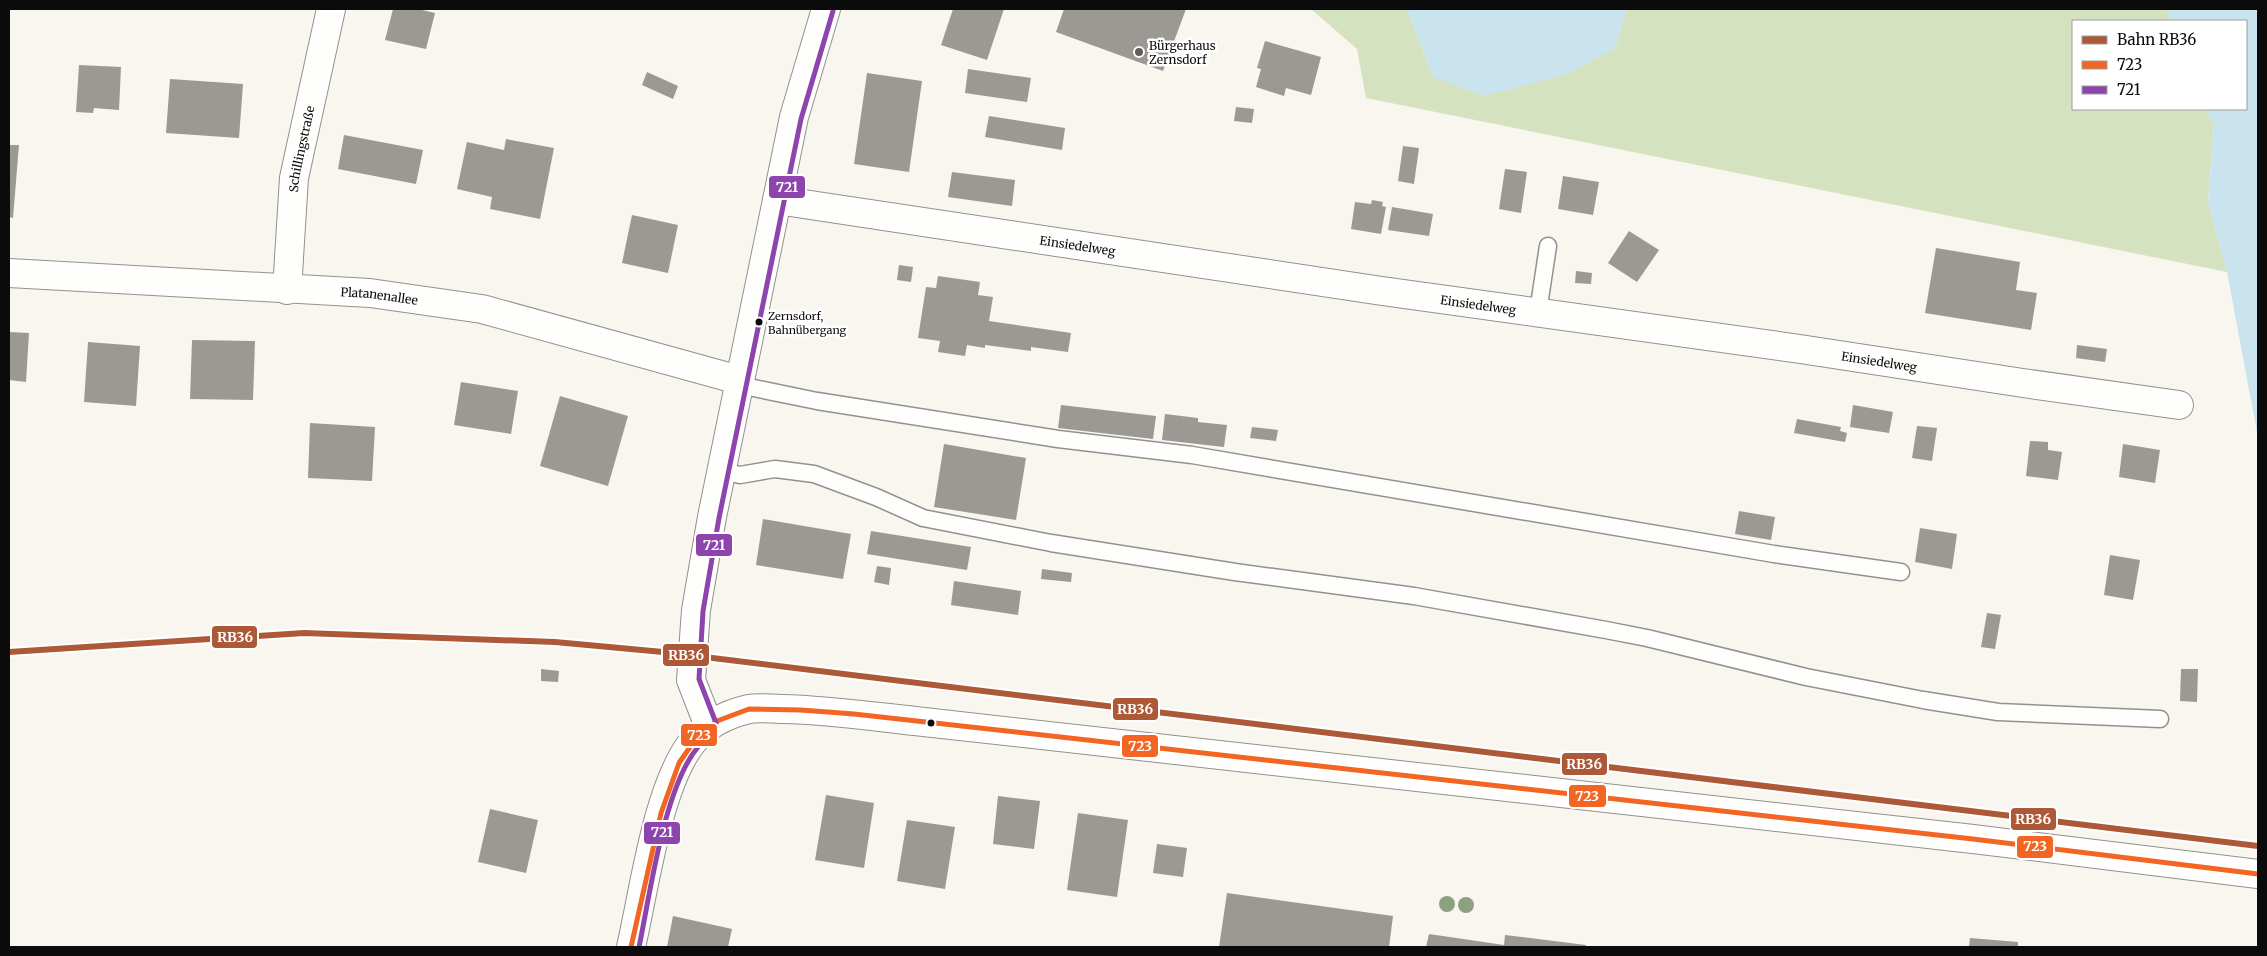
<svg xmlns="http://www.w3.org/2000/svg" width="2267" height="956" viewBox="0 0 2267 956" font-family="Merriweather,serif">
  <rect width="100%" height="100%" fill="#f9f6ef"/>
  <!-- forest -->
  <path fill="#d5e2c0" d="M1311,9H1407L1433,77L1615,48L1627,9H2167L2170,21H2073V109H2206L2214,124L2208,201L2227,272L1366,98L1357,49Z"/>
  <!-- water -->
  <path fill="#c9e4ef" d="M1407,9H1627L1615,48L1567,74L1484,96L1433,77Z
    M2167,9H2258V438L2227,272L2208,201L2214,124L2206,109H2246V21H2170Z"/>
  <!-- building -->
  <path fill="#9c9995" d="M393,9H418L435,13L426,49L385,40Z
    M953,9H1004L987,60L941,45Z
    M1064,9H1186L1163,71L1056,32Z
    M1265,41L1321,57L1311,95L1286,88L1284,96L1256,87L1261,69L1257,68Z
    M79,65L121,67L119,110L94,108L93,113L76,112Z
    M968,69L1031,78L1027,102L965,93Z
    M647,72L678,86L673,99L642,85Z
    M867,73L922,81L909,172L854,164Z
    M170,79L243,84L239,138L166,133Z
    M1236,107L1254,109L1252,123L1234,121Z
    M989,116L1065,128L1062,150L985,137Z
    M344,135L423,150L416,184L338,169Z
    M506,139L554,148L540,219L490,209L492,197L457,189L467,142L504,150Z
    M9,145H19L13,218L9,217Z
    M1403,146L1419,148L1414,184L1398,181Z
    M1505,169L1527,172L1521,213L1499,209Z
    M952,172L1015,180L1012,206L948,197Z
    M1563,176L1599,182L1593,215L1558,209Z
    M1372,200L1383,202L1382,206L1386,207L1381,234L1351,229L1355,202L1371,204Z
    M1392,207L1433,214L1429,236L1388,230Z
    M632,215L678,225L668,273L622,263Z
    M1629,231L1659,250L1637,282L1608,263Z
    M1936,248L2020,262L2016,290L2037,293L2031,330L1925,313Z
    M899,265L913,267L911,282L897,280Z
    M1576,271L1592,273L1591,284L1575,283Z
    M938,276L980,282L978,295L993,297L989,321L1071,333L1068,352L1031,347V351L985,345V348L967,345L965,356L938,352L940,341L918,338L926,287L936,288Z
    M9,332L29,333L26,382L9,380Z
    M192,340L255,341L253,400L190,399Z
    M88,342L140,346L136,406L84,402Z
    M2077,345L2107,349L2105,362L2076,358Z
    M461,382L518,391L511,434L454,425Z
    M560,396L628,416L608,486L540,466Z
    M1061,405L1156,416L1153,439L1058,428Z
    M1853,405L1893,412L1889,433L1850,427Z
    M1165,414L1198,418V422L1227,425L1224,447L1162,440Z
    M1797,419L1841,427L1840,431L1847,433L1845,442L1794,433Z
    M310,423L375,427L372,481L308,478Z
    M1917,426L1937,428L1932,461L1912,458Z
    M1252,427L1278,430L1276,441L1250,438Z
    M2030,441L2048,442V450L2062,452L2058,480L2026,476Z
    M944,444L1026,458L1016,520L934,507Z
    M2123,444L2160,450L2155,483L2119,477Z
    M1739,511L1775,517L1771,540L1735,534Z
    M763,519L851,534L843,579L756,565Z
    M1920,528L1957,534L1952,569L1915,562Z
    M871,531L971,547L967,570L867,554Z
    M2110,555L2140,560L2133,600L2104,595Z
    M877,566L891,568L889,585L874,582Z
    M1042,569L1072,573L1071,582L1041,579Z
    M954,581L1021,591L1018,615L951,605Z
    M1987,613L2001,615L1995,649L1981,647Z
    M541,669L559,671L558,682L541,681Z
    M2181,669H2198L2197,702L2180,701Z
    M826,795L874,803L864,868L815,860Z
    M998,796L1040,801L1034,849L993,844Z
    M490,809L538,820L526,873L478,862Z
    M1078,813L1128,820L1117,897L1067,890Z
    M907,820L955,827L945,889L897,881Z
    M1157,844L1187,848L1183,877L1153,873Z
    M1227,893L1393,916L1389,947H1219Z
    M673,916L732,929L728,947H667Z
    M1429,934L1504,945L1505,935L1586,945V947H1426Z
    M1970,938L2018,942V947H1969Z"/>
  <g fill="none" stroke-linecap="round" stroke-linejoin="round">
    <!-- service casing -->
    <g stroke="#92918e" stroke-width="19">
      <path id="service" d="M1538,312L1548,246
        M739,385L817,401L1058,439L1192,455L1774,554L1901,572
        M721,471L740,475L775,469L814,474L876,497L923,518L1051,543L1235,572L1414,596L1606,630L1647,638L1806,677L1923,700L1998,712L2160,719"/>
    </g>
    <!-- minor casing -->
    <g stroke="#92918e" stroke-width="30">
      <g id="minor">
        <path id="s1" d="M777,200L1382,291L1800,349L2023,383L2179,405"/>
        <path id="s2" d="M9,273L370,293L482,309L739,380"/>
        <path id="s3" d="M287,290L294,178L331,9"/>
        <path d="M709,726L691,680L696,610L712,517L794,117L826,9"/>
      </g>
    </g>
    <!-- tertiary casing -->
    <g stroke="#92918e" stroke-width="30">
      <path id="tertiary" d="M631,947C644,891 657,789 691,744C705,725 727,714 749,709C760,707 773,709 783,709C830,710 877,717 924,722L1973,839L2258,874"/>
    </g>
    <!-- service -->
    <use href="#service" stroke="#fefefd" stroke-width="16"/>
    <!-- minor -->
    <use href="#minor" stroke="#fefefd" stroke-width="28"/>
    <!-- tertiary -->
    <use href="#tertiary" stroke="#fefefd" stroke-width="28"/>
    <!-- bus-1 casing -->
    <g stroke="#fff" stroke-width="9">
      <path id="bus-1" d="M631,947L661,813L679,763L697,737L717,721L749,709L801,710L854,714L1973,839L2258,874"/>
    </g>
    <!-- bus-2 casing -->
    <g stroke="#fff" stroke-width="9">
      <path id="bus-2" d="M716,723L699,679L703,611L719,518L801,119L833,11
        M639,947C650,895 664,787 698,747C703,741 709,737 715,731"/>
    </g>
    <!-- bus-1 -->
    <use href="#bus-1" stroke="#f26522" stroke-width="5"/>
    <!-- bus-2 -->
    <use href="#bus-2" stroke="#8e44ad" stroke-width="5"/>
    <!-- rail-1 casing -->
    <g stroke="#fff" stroke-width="10">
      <path id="rail-1" d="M9,652L304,633L555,642L663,652L2258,846"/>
    </g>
    <!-- rail-1 -->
    <use href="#rail-1" stroke="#ad5937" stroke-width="6"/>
  </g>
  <!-- trees -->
  <g fill="#8ca17f">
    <circle cx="1447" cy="904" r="8"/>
    <circle cx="1466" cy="905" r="8"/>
  </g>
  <!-- markers -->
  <circle fill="#5e5d5b" stroke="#fff" stroke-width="2" cx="1139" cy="52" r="5"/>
  <g fill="#0b0b0b" stroke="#fff" stroke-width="2">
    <circle cx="759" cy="322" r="4.5"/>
    <circle cx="931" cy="723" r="4.5"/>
  </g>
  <g text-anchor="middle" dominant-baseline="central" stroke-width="5" stroke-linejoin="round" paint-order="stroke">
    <!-- bus labels -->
    <g font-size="11" fill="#0b0b0b" stroke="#fff" text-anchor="start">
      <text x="768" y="316">Zernsdorf,<tspan x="768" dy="14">Bahnübergang</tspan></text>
    </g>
    <!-- poi labels -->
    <g font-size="12" fill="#0b0b0b" stroke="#fff" text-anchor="start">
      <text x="1149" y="45">Bürgerhaus<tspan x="1149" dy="14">Zernsdorf</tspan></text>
    </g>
    <!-- street labels -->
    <g font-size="12" fill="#0b0b0b" stroke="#fff">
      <text stroke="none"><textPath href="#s3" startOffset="142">Schillingstraße</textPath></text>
      <text stroke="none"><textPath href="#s1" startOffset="304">Einsiedelweg</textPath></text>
      <text stroke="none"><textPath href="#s2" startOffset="371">Platanenallee</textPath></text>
      <text stroke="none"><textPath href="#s1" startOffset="709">Einsiedelweg</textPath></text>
      <text stroke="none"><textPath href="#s1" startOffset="1114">Einsiedelweg</textPath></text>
    </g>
  </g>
  <g stroke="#fff" stroke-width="2">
    <rect x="768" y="175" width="38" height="24" rx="5" fill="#8e44ad"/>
    <rect x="695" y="533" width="38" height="24" rx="5" fill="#8e44ad"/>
    <rect x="211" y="625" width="47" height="24" rx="5" fill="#ad5937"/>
    <rect x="662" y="643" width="48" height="24" rx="5" fill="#ad5937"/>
    <rect x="1112" y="697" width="47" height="24" rx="5" fill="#ad5937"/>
    <rect x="680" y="723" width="38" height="24" rx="5" fill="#f26522"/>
    <rect x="1121" y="734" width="38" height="24" rx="5" fill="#f26522"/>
    <rect x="1561" y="752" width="47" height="24" rx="5" fill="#ad5937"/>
    <rect x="1568" y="784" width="39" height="24" rx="5" fill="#f26522"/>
    <rect x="2010" y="807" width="47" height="24" rx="5" fill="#ad5937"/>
    <rect x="643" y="821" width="38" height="24" rx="5" fill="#8e44ad"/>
    <rect x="2016" y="835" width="38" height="24" rx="5" fill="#f26522"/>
  </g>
  <g font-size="14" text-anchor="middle" font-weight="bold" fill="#fff">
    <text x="787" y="192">721</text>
    <text x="714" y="550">721</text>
    <text x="235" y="642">RB36</text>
    <text x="686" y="660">RB36</text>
    <text x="1135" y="714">RB36</text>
    <text x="699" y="740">723</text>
    <text x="1140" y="751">723</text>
    <text x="1584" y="769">RB36</text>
    <text x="1587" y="801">723</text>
    <text x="2033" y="824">RB36</text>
    <text x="662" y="837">721</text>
    <text x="2035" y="851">723</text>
  </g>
  <!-- border -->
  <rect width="2267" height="956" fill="none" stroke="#0b0b0b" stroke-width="20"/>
  <!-- legend -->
  <rect x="2072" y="20" width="175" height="90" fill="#ffffff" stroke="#9d9d9d"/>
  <rect x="2082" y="36" width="25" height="8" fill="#ad5937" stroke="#9d9d9d"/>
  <text x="2117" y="45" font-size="15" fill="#0b0b0b">Bahn RB36</text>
  <rect x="2082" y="61" width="25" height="8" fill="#f26522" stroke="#9d9d9d"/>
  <text x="2117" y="70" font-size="15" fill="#0b0b0b">723</text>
  <rect x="2082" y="86" width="25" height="8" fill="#8e44ad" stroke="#9d9d9d"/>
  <text x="2117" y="95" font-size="15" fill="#0b0b0b">721</text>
</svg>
